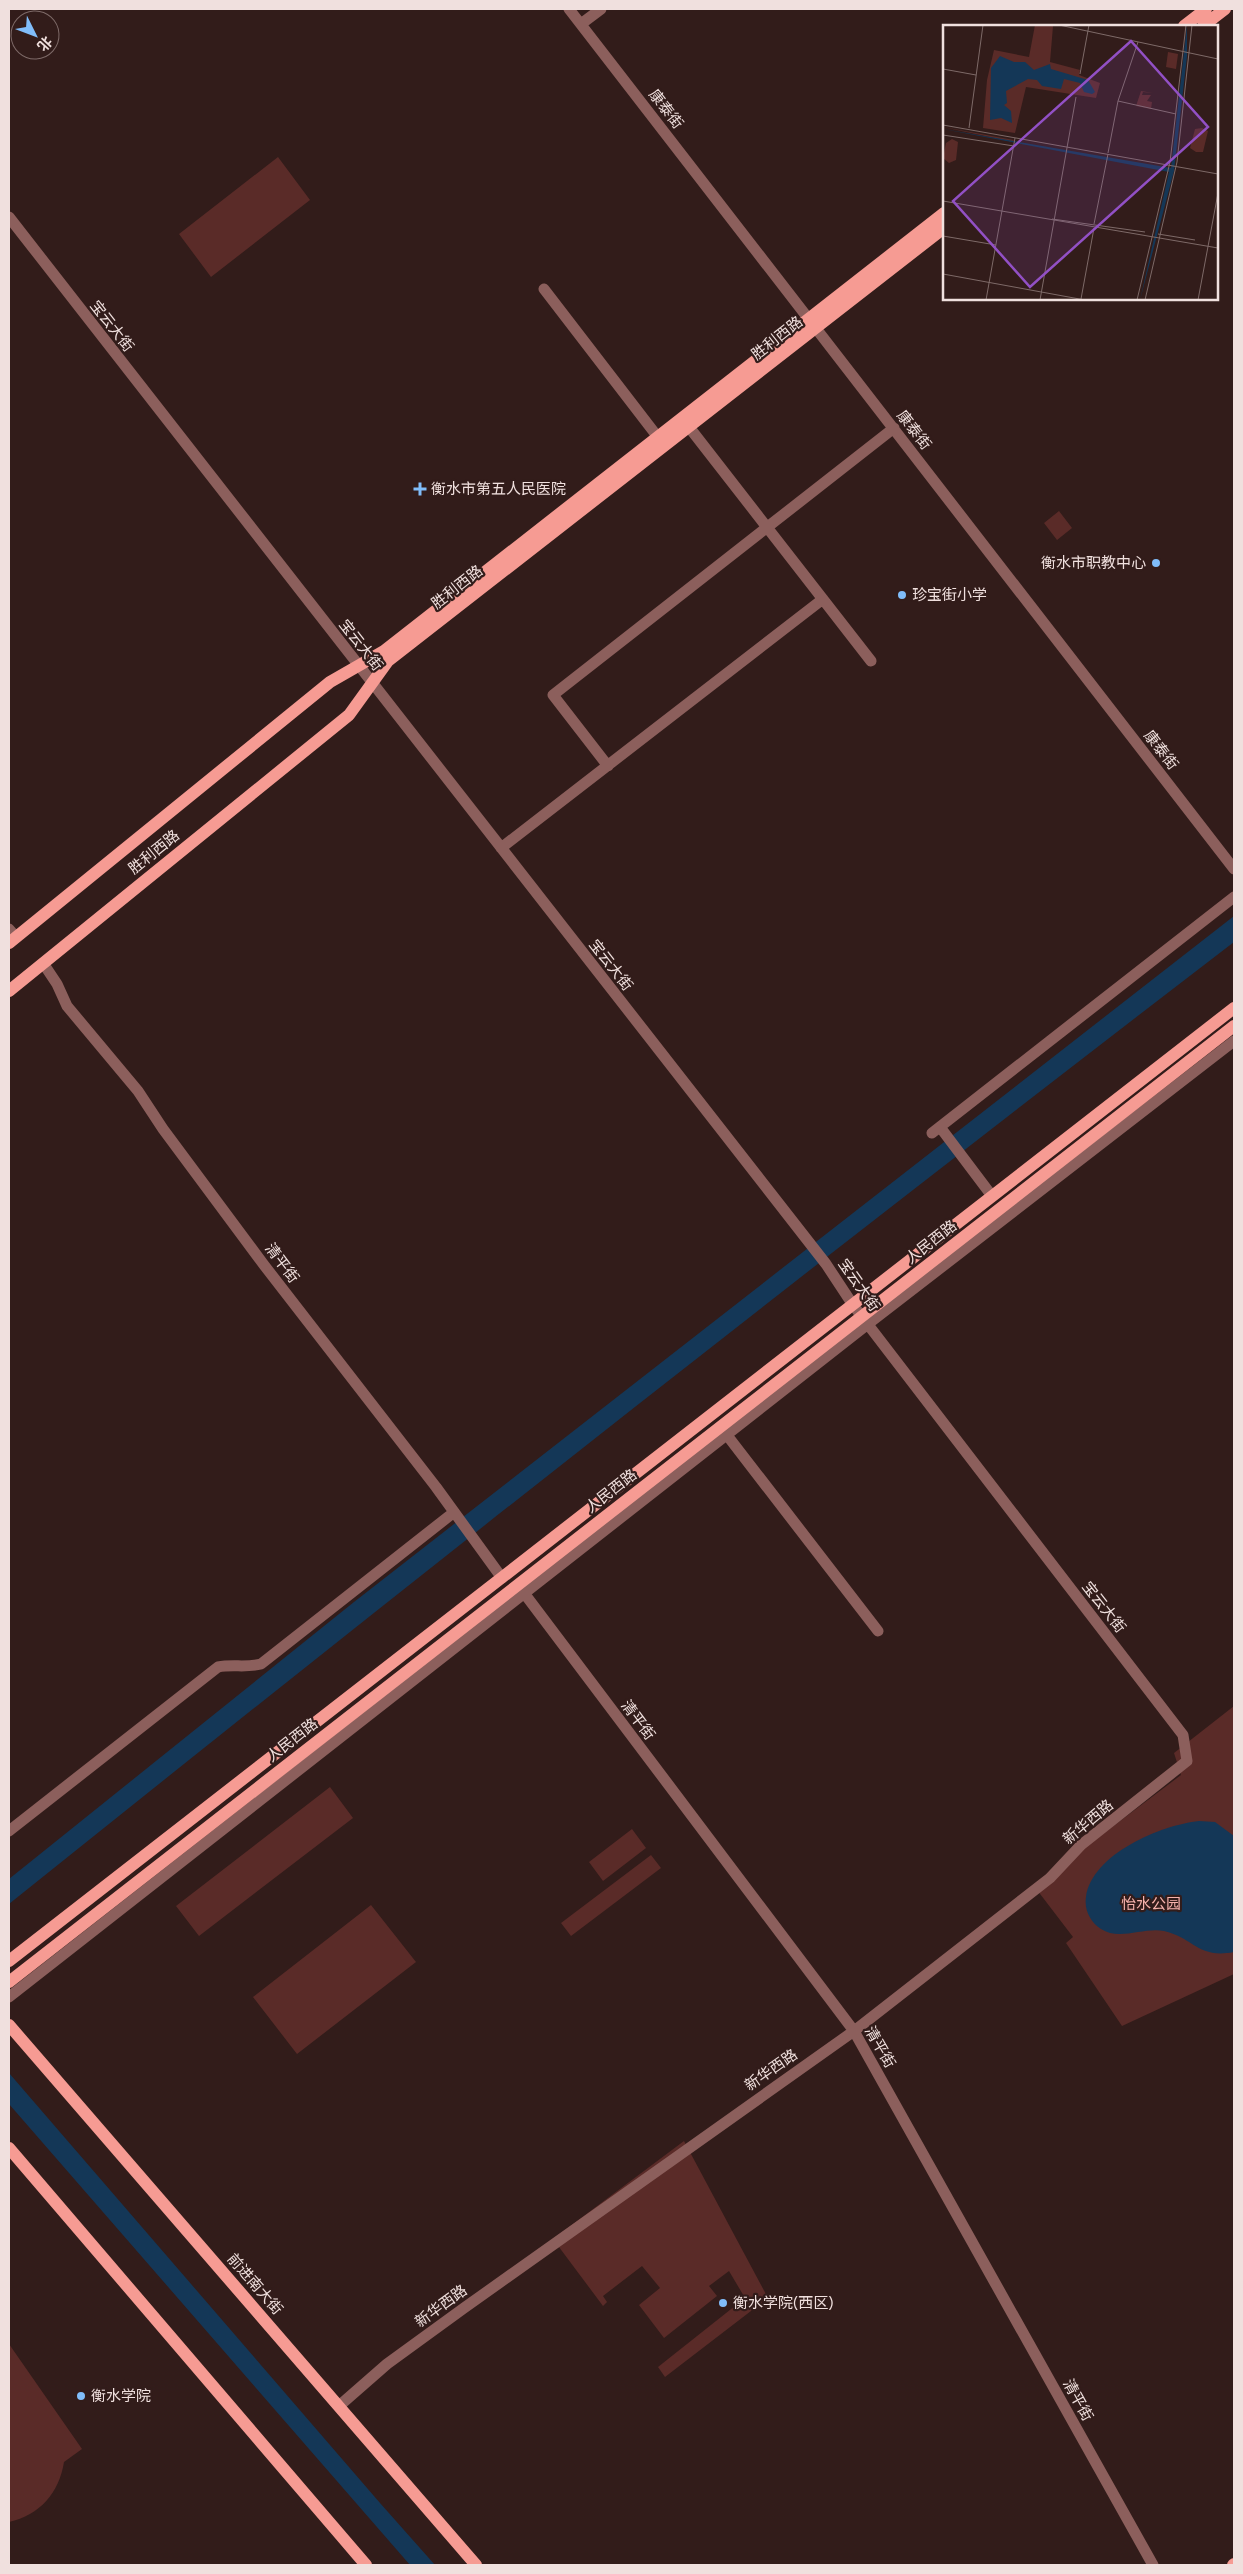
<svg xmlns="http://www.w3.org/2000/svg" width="1243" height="2574" viewBox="0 0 1243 2574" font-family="Figtree,'Noto Sans SC',sans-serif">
  <rect width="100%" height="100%" fill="#321c1a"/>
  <!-- green -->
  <path fill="#5a2b28" d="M278,157L310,200L211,277L179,234Z
    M1059,511L1072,528L1057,540L1044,523Z
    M1234,1706V1974L1122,2026L1066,1943L1073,1937L1034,1886L1181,1775L1174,1753Z
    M330,1787L353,1818L199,1936L176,1906Z
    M632,1829L646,1848L603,1881L589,1862Z
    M651,1855L661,1868L571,1936L561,1923Z
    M371,1905L416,1962L297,2054L253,1997Z
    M684,2141L768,2298L665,2377L658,2367L745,2298L729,2271L709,2286L717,2296L664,2338L639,2305L660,2288L642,2266L603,2296L607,2302L603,2306L553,2239Z
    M9,2344L82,2449L64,2462C59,2493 40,2515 9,2522Z"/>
  <!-- water -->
  <path fill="#143757" d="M1234,916V942C822,1258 414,1579 9,1904V1879L354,1602Z
    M1199,1821L1215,1822L1234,1836V1952C1198,1959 1194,1938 1164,1931C1144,1927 1119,1941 1101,1929C1090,1922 1084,1909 1086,1897C1092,1854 1161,1825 1199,1821Z
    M9,2073L380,2503L435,2565H410L9,2104Z"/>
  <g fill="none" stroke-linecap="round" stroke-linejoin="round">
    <!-- minor -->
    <path stroke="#8c5f5c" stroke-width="11" d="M569,9L1234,869
      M581,24L601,9
      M9,217L826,1264L853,1305L1183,1735L1187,1761L1081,1845L1050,1878L854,2031L464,2308L387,2364L339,2406
      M544,289L657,436
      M689,427L871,661
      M608,766L553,695L894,428
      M501,848L823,599
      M9,929L16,937
      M43,963L57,984L67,1006L138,1091L163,1129L264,1265L436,1487L502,1578
      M940,1127L992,1196
      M932,1133L1234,897
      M723,1430L878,1631
      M521,1589L854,2031L1153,2565
      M9,1831L218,1667C233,1664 246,1668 261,1664L453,1513
      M9,1997L868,1324L1234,1041"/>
    <!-- major -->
    <path stroke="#f69b93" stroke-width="12" d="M1184,26L1206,9
      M1203,26L1225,9
      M9,943L330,682L384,651L944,213
      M9,991L349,715L388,661L944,228
      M9,1961L1234,1008
      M9,1982L1234,1026
      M9,2025L476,2565
      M9,2148L366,2565
      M1233,2565L1234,2564"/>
  </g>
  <!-- markers -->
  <g fill="#80bdfa" stroke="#321c1a" stroke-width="2">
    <path d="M417.5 481.5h5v5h5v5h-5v5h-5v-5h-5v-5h5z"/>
    <circle cx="1156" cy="563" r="5"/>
    <circle cx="902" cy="595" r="5"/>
    <circle cx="723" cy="2303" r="5"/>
    <circle cx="81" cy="2396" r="5"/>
  </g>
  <g text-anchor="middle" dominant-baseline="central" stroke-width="4.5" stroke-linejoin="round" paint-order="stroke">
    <!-- street labels -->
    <g font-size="15" fill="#f0e0de" stroke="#321c1a">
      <text transform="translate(666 109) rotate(52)">康泰街</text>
      <text transform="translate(112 326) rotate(52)">宝云大街</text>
      <text transform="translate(777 338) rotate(-38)">胜利西路</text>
      <text transform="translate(914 430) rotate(52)">康泰街</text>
      <text transform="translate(457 587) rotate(-38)">胜利西路</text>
      <text transform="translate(361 645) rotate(52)">宝云大街</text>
      <text transform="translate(1161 750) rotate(52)">康泰街</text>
      <text transform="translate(154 852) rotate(-39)">胜利西路</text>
      <text transform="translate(611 965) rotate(52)">宝云大街</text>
      <text transform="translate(931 1242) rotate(-38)">人民西路</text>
      <text transform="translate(282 1263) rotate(53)">清平街</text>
      <text transform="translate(859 1285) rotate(55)">宝云大街</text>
      <text transform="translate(611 1491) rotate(-38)">人民西路</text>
      <text transform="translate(1104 1607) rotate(52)">宝云大街</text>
      <text transform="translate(638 1720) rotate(53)">清平街</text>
      <text transform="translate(292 1740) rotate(-38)">人民西路</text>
      <text transform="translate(1088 1822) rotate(-40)">新华西路</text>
      <text transform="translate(880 2047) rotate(60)">清平街</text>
      <text transform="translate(771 2070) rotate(-35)">新华西路</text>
      <text transform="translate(255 2284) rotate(49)">前进南大街</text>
      <text transform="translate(441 2306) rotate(-36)">新华西路</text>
      <text transform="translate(1078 2400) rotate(61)">清平街</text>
    </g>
    <!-- poi labels -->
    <g font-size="15" fill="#f0e0de" stroke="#321c1a" text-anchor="start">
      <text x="431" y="489">衡水市第五人民医院</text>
      <text x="1146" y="563" text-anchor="end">衡水市职教中心</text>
      <text x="912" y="595">珍宝街小学</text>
      <text x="733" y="2303">衡水学院(西区)</text>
      <text x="91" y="2396">衡水学院</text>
    </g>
    <!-- park labels -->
    <g font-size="15" fill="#f7b3ad" stroke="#321c1a">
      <text x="1151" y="1904">怡水公园</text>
    </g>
  </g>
  <!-- overview -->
  <g transform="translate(943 25)">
    <rect width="275" height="275" fill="#321c1a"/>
    <path d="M92,0L110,1L107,37L137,45L136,50L157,58L153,73L83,62L72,108L40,103L44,55L51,25L86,32ZM225,27L235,29L233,44L223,42ZM198,66L210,68L200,67L199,70H208L204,76L209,77L208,84L193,81ZM0,102L71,115L70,117ZM259,103L265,106L260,127H253L247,123L252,104ZM9,114L15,117L13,135L6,138L0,133L3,118Z" fill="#5a2b28"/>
    <path d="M244,0V31L231,146L197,275L226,147L0,104L228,143ZM57,31L71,37H82L91,45L107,39L108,44L145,55L152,67L149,69L141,67L137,58L121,54L118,64L99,61L94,55L85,54L63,66L64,78L61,80L68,86L69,98L58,93L47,95L48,43Z" fill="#143757"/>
    <path fill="none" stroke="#7e6a68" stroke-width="1" d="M116,0L275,34M0,44L33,50M137,49L146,0M175,76L233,89M0,100L275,149M26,103L40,0M0,110L71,121M165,128L175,76L195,17M0,176L275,223M109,194L202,207M151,199L165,129M215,209L252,215M0,211L53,220M0,249L142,275M138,274L151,203M43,275L72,113M97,275L133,72M194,275L227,137L243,0M202,275L234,137L249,0M255,275L275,168"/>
    <path fill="#9250c5" fill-opacity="0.15" stroke="#9250c5" stroke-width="2.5" d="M188,16L265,102L87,262L10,176Z"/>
    <rect width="275" height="275" fill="none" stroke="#f0e0de" stroke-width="2.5"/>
  </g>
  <!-- border -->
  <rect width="1243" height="2574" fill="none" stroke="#f0e0de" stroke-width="20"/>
  <!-- north arrow -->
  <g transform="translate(35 35) rotate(132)"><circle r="24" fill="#321c1a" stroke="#7e6a68"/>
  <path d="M0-4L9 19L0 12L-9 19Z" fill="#80bdfa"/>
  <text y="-8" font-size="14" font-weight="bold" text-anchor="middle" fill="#f0e0de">北</text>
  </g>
</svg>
